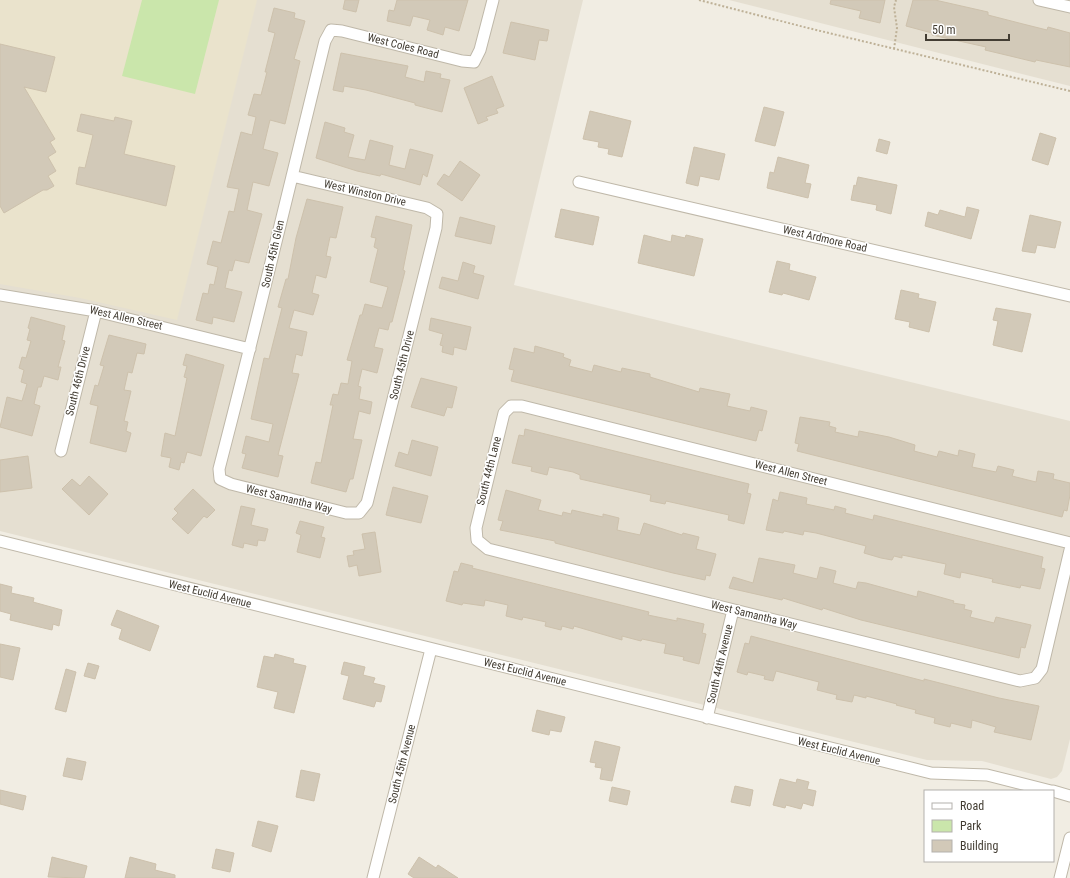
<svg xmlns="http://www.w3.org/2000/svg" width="1070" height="878" viewBox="0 0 1070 878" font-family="'Roboto Condensed',sans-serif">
  <rect width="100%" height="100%" fill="#f1ede3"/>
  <!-- residential -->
  <path fill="#e5dfd1" d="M0,0H583L514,285L1070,421V739L1062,771L1057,777L1051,779L982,761L927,760L0,531Z
    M729,0H1070V86Z"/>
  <!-- education -->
  <path fill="#eae3cc" d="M0,0H257L177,320L80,298L0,284Z"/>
  <!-- green -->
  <path fill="#cae6ab" d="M142,0H219L195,94L122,76Z"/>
  <!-- building -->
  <path fill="#d2c9b8" stroke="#cdc1ac" d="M345,0H359L356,12L343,9Z
    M397,0H468L459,31L445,27L443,35L427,30L430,20L413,16L410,26L387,21L389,10L394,11Z
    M831,0H885L880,23L859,18L861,11L830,4Z
    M913,0H935L988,12V15L1023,24L1047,30L1048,27L1070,33V67L1036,60L1035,62L1006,55L985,50L986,47L932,35V33L906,26Z
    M274,8L295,13L294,18L305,21L294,59L300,61L285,124L270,120L263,149L278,153L269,186L253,182L247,210L262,214L249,263L235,260L232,271L229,270L225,288L242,292L234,322L213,317L212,324L196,320L203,293L208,294L210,284L214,285L218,267L207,264L213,241L221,243L229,211L234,212L239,189L227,187L241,132L252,135L256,117L248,115L254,94L261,95L267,72H265L275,33L268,31Z
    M511,22L549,30L547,41L539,40L535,60L503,53Z
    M0,44L55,57L46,92L24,87L55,139L50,142L56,152L48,157L56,171L48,176L54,186L47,190H43L4,213L0,206Z
    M341,53L408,66L405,77L424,82L426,71L441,74L440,78L450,80L442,112L415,105V103L366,90L344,86L343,92L333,90Z
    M492,76L504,106L496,109L498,113L486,117L488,120L478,124L464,88Z
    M764,107L784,112L775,146L755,141Z
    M590,111L631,121L622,157L608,154L609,149L598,147L599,142L583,139Z
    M81,114L114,121L115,117L132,121L124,154L175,166L166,206L76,184L79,167L85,168L93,135L77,131Z
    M325,122L345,128L344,132L354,135L348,157L365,160L370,140L393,146L389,165L405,169L410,149L433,155L427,177L423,174L420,185L381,174L380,176L357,171L316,158Z
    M1040,133L1056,138L1048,165L1032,160Z
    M879,139L890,142L887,154L876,151Z
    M694,147L725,154L719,180L700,176L698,186L686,183Z
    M778,157L809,165L805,183L811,184L808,198L767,188L770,172L774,173Z
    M460,161L480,175L462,201L437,184L444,174L449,177Z
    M858,177L897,185L891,214L876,210L877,205L851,200L854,185L856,186Z
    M307,199L343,207L336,238L330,237L326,256L331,257L326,278L316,275L312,293L319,295L313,315L294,310L289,328L307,332L302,356L296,354L292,373L299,374L278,455L283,456L278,477L242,468L246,454L242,453L246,436L269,442L273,424L251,419L264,358L269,359L282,308L278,307L286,279H288L296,238Z
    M967,207L979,210L971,239L925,226L928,212L938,215L940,210L965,217Z
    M561,209L599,217L593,245L555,237Z
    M1030,215L1061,222L1055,248L1037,245L1035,253L1022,251Z
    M376,216L412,225L403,270L405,271L392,322H390L388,330L379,328L374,347L383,349L377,373L362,369L358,386L361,387L359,399L372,402L370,414L359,411L353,439L362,440L353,479H350L346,492L311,483L316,462L321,463L333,405H330L333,394L338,395L341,383L348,384L352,361L347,360L360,315H362L365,304L382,308L388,287L370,282L378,249L374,247L376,238L371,237Z
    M460,217L495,226L491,244L455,236Z
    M644,235L671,242L672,235L685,238L686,235L703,239L694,276L638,263Z
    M777,261L790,264L789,270L816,277L809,300L783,293L782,295L769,292Z
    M463,262L475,266L473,273L484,276L478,299L439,288L442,277L458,281Z
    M901,290L919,294L918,298L936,302L929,332L909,327L910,322L895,319Z
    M996,308L1031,314L1022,352L993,345L998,321L993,320Z
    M31,317L65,326L62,340L65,341L58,367H61L58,380L44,376L41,387H38L34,404L40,406L32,436L0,427L7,397L22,401L27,384L21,382L24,370L19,368L22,357L26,358L31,341L27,340L30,329L28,328Z
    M431,318L471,327L466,350L454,347L453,355L442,352L443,346L440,345L443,334L429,330Z
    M109,335L146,344L144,354L137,353L132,373L128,372L124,390L131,391L124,421L128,422L126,431L131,433L126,452L90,443L98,406L90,404L95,385L98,386L104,366L100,365Z
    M535,346L564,354L563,357L571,360L569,366L592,372L594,365L621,372L622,368L650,374V377L699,392L700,388L730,394L727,406L750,411L751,407L767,411L762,431L759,430L756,441L511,381L514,370L509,369L514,348L534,353Z
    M186,354L224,365L201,456L187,452L184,463L181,462L179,470L169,467L171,458L161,456L165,433L175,436L187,378L184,377L187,366L183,365Z
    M421,378L457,387L452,408L447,407L444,416L411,407Z
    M800,417L830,422L829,426L836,428L835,432L858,437L859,431L889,437L915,445L914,451L937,457L939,451L958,456L959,450L975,454L972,467L996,472L998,466L1014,470L1012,476L1036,482L1038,471L1054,474L1053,479L1070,483V495L1067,511L1064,510L1062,517L797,451L799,444L795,443Z
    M525,429L749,484L747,493L751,494L744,524L728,520L729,515L666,501L665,504L650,501L651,495L580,479V475L573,472L549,467L547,475L531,471L532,467L512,463L519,435L524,436Z
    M412,440L438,447L431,476L395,466L399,452L408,455Z
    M28,456L32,488L0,492V460Z
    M89,476L108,494L89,515L62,489L72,479L80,486Z
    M393,487L428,496L421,523L386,515Z
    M193,489L215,510L207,518L204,516L188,534L172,519L178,513L174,509Z
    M506,490L541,500L538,510L562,516L563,512L571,514L572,510L603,517V514L619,518L617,530L640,535L644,523L682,535L683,533L699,537L696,549L716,554L710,576L706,575L705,580L673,573L555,543V541L500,530L503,521L498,520Z
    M780,492L807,498L806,504L834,510L835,506L846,509L845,513L873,520L874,515L1043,557L1041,568L1045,569L1040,589L1021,585L1020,588L992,582L993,579L961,572L960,578L944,574L946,564L902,555V558L894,556L892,560L881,558L864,553L866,546L816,533L804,531L803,535L784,531L783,533L766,530L773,499L778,501Z
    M241,506L255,509L251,525L268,529L265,541L258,540L257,546L244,543L243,548L232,545Z
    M300,521L324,527L321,537L325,538L320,558L297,552L301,535L296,533Z
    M375,532L381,572L359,576L357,565L349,567L347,556L354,555L353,551L365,549L362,534Z
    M759,558L795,565L793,573L817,579L820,567L836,571L833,583L856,589L858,582L866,583L917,597L918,591L954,601L953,603L965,605L964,609L972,611L970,617L994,623L996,617L1031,625L1025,648L1021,647L1019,658L861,620L823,608L822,610L783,598L782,600L729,588L733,577L753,583Z
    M461,563L473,566L472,568L649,612L648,615L677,621V618L704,624L702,633L706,634L699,664L683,660L684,657L664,653L666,644L642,639L641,641L622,636V640L574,626L573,629L562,626L561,630L545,626L546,622L523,617L522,620L506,616L508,605L485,600L484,606L463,603L462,605L446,601L454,571L458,572Z
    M0,584L12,587L11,593L34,598L33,602L62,610L59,626L53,624L52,630L10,620L11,614L0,611Z
    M117,610L159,626L150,651L119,639L122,629L111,625Z
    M751,636L924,681V679L999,698L1039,706L1031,740L994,732L996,727L972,720L971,728L951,723L950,727L934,723L935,718L915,713L916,710L896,705L897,704L866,696V698L854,695L852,702L836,699L837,695L817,690L819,682L776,671L773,681L764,679L765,676L748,672L747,675L737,672L745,643L749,644Z
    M0,644L20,648L13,680L0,677Z
    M275,654L294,659L293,663L306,666L294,713L274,708L278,692L257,687L264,656L274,658Z
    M344,662L365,667L363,675L375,678L373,683L385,686L381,702L376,701L374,707L343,699L349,676L341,674Z
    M88,663L99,666L95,679L84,676Z
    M66,669L76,672L66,712L55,709Z
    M537,710L565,717L561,732L550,730L549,735L532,731Z
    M595,741L620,747L612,781L600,779L602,768L595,767L596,763L590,762Z
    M67,758L86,762L82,780L63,776Z
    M301,770L320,774L314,801L296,797Z
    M780,779L796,783L797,779L809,782L807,789L816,791L813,806L803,803L801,809L786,805L785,808L773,805Z
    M735,786L753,790L750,806L731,802Z
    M612,787L630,791L627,805L609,801Z
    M0,790L26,796L23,810L0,804Z
    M258,821L278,826L271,852L252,846Z
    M216,849L234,853L230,872L212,868Z
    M52,857L87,866L84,878L48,877Z
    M130,857L156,864L155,870L175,875V878H125Z
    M419,857L436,868L438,865L458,878H414L408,874Z"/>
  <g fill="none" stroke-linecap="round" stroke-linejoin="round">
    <!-- minor casing -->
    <g stroke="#bfb8a9" stroke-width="13">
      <path id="minor" d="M1039,0L1070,7
        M292,176L427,208L437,214L436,228L367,503L359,513H346L231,484L220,479L219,469C256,327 290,184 325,41L331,30L342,31L462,61L474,62L480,50L493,0
        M579,182L1070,296
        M0,295L96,311L250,349
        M61,451L96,311
        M0,541L931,773L987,775L1051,791
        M1070,543L522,406H511L504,413L476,528L477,540L488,549L1020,681L1035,678L1042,669L1070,550
        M707,718L733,610
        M1053,791L1070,796
        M373,878L431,649
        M1060,878L1070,838"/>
    </g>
    <!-- path -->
    <path stroke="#beb197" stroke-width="2" stroke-dasharray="2 2" stroke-linecap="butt" d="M699,0L808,28L1070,91
      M894,49L897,28L894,7L896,0"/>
    <!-- minor -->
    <use href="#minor" stroke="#fff" stroke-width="11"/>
  </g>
  <g text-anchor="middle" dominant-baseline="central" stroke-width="3" stroke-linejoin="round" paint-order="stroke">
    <!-- street labels -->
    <g font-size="11" fill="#433d33" stroke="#fff">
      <text transform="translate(403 46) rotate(14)">West Coles Road</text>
      <text transform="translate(365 193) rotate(13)">West Winston Drive</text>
      <text transform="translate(825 239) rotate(13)">West Ardmore Road</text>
      <text transform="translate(273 254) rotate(-77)">South 45th Glen</text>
      <text transform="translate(126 318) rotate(13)">West Allen Street</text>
      <text transform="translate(402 365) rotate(-76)">South 45th Drive</text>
      <text transform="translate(78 381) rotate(-76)">South 46th Drive</text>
      <text transform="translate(489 471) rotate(-76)">South 44th Lane</text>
      <text transform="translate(791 473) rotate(14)">West Allen Street</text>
      <text transform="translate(289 499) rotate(14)">West Samantha Way</text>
      <text transform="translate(210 594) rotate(14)">West Euclid Avenue</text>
      <text transform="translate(754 615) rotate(14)">West Samantha Way</text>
      <text transform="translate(720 664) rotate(-77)">South 44th Avenue</text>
      <text transform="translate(525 672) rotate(14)">West Euclid Avenue</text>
      <text transform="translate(839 751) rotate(14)">West Euclid Avenue</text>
      <text transform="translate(402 764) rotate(-76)">South 45th Avenue</text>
    </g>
  </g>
  <!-- legend -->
  <rect x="924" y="790" width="130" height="72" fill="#ffffff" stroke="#b4b1ad"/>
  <rect x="932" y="803" width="20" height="6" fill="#ffffff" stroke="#b4b1ad"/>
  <text x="960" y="810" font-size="12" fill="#433d33">Road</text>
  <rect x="932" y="820" width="20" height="12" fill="#cae6ab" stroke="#b4b1ad"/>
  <text x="960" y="830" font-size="12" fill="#433d33">Park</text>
  <rect x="932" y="840" width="20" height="12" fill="#d2c9b8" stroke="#b4b1ad"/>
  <text x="960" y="850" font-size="12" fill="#433d33">Building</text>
  <!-- scale -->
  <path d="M926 34v6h83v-6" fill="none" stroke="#433d33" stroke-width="2"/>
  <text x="932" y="34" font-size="12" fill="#433d33" stroke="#ffffff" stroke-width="3" paint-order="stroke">50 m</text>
</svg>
